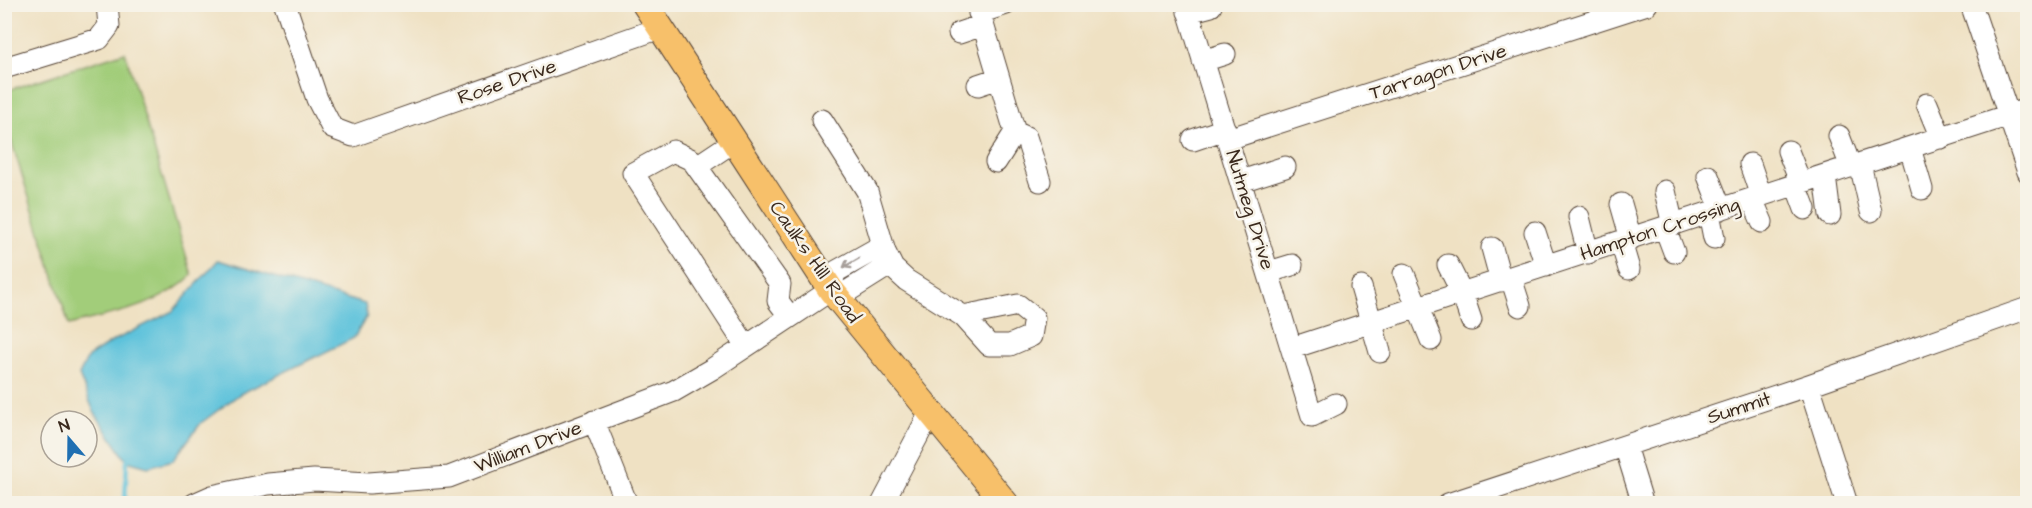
<svg xmlns="http://www.w3.org/2000/svg" width="2032" height="508" viewBox="0 0 2032 508" font-family="'Architects Daughter',sans-serif">
  <rect width="100%" height="100%" fill="#f7f3e8"/>
  <filter id="ink" filterUnits="userSpaceOnUse"><feTurbulence type="fractalNoise" baseFrequency=".0167" numOctaves="2"/><feDisplacementMap in="SourceGraphic" scale="12" xChannelSelector="R" yChannelSelector="G"/><feConvolveMatrix kernelMatrix="1 2 1 2 8 2 1 2 1" color-interpolation-filters="sRGB"/></filter>
  <filter id="wash" filterUnits="userSpaceOnUse"><feTurbulence type="fractalNoise" baseFrequency=".008" numOctaves="4" result="noise"/><feDisplacementMap in="SourceGraphic" scale="24" xChannelSelector="R" yChannelSelector="G"/><feGaussianBlur stdDeviation="1.35" result="paint"/><feColorMatrix in="noise" values="0 0 0 0 0 0 0 0 0 0 0 0 0 0 0 0 0 1.4 0 .05"/><feComposite in="paint" operator="in"/></filter>
  <g filter="url(#wash)">
    <rect width="100%" height="100%" fill="#efe1c3"/>
    <!-- green -->
    <path fill="#a2cd7a" stroke="#6e7c4c" stroke-width="1.5" d="M125,52L192,275C159,308 112,313 69,325L5,121V91Z"/>
    <!-- water -->
    <path fill="#5dc2db" stroke="#4c767c" stroke-width="1.5" d="M218,260L365,304L367,316L354,338L240,394L201,423L173,460L148,467L127,461L94,412L79,375L88,357L113,341L173,311Z"/>
    <g fill="none" stroke-linecap="round" stroke-linejoin="round">
      <!-- stream -->
      <path stroke="#5dc2db" stroke-width="4.5" d="M125,498L127,461"/>
    </g>
  </g>
  <g filter="url(#ink)">
    <g fill="none" stroke-linecap="round" stroke-linejoin="round">
      <!-- minor casing -->
      <g stroke="#564537" stroke-width="23">
        <path id="minor" d="M285,4L317,99L332,128L353,136L660,28
          M977,4L1015,132
          M1186,4L1312,416L1336,404
          M1971,4L2028,172
          M1188,12L1211,6
          M979,13L1006,4
          M959,33L983,25
          M1203,61L1225,54
          M4,68L99,39L109,26L107,4
          M978,85L999,78
          M1927,104L1941,138
          M822,120L867,191L885,252L893,268L906,280L963,316L1018,305L1034,318L1031,336L1010,345H989L963,316
          M1015,132L1026,137L1040,181
          M1839,136L1851,167
          M1228,139L1647,4
          M1193,140L1225,129
          M1910,148L1922,189
          M1788,151L1801,184
          M996,162L1015,132
          M1750,164L1761,196
          M1860,164L1871,211
          M697,166L733,142
          M1708,176L1721,209
          M1825,176L1830,215
          M1241,181L1285,167
          M1796,185L1805,209
          M1665,191L1673,225
          M1752,199L1762,222
          M1621,204L1631,239
          M1709,213L1714,238
          M1579,217L1588,253
          M1665,228L1674,252
          M1535,232L1546,266
          M1621,242L1629,269
          M1492,248L1501,281
          M1448,265L1462,293L1471,320
          M1269,272L1292,265
          M1404,274L1431,340
          M1511,278L1520,306
          M1361,287L1380,352
          M831,290L835,272L883,245
          M831,290L845,293L891,264
          M746,346L633,173L673,151L692,160L780,284L778,301L790,317
          M1292,348L2028,109
          M1809,385L1847,504
          M594,421L627,504
          M1625,446L1643,504
          M194,504L212,496L268,484L314,480L369,483L449,477L674,391L712,369L831,290
          M882,504L931,411
          M1448,504L1809,385L2028,308"/>
      </g>
      <!-- major casing -->
      <g stroke="#564537" stroke-width="28">
        <path id="major" d="M645,4L831,290L1006,504"/>
      </g>
      <!-- minor -->
      <use href="#minor" stroke="#fff" stroke-width="21"/>
      <!-- major -->
      <use href="#major" stroke="#f7c06b" stroke-width="26"/>
    </g>
    <!-- one-way arrows -->
    <defs><path id="oneway-shaft" d="M-6 0H5M1.5-3L5.5 0L1.5 3" fill="none" stroke-width="1.6" stroke-linecap="round" stroke-linejoin="round" transform="scale(1.5)"/></defs>
    <use stroke="#a79f9a" href="#oneway-shaft" transform="translate(851 263) rotate(150)"/>
  </g>
  <g text-anchor="middle" dominant-baseline="central" stroke-width="5" stroke-linejoin="round" paint-order="stroke">
    <!-- street labels -->
    <g font-size="20" fill="#3b2a1e" stroke="#f7f3e8">
      <text transform="translate(1438 72) rotate(-18)">Tarragon Drive</text>
      <text transform="translate(507 82) rotate(-19)">Rose Drive</text>
      <text transform="translate(1250 210) rotate(73)">Nutmeg Drive</text>
      <text transform="translate(1660 229) rotate(-18)">Hampton Crossing</text>
      <text transform="translate(815 262) rotate(55)">Caulks Hill Road</text>
      <text transform="translate(1739 408) rotate(-18)">Summit</text>
      <text transform="translate(528 447) rotate(-21)">William Drive</text>
    </g>
  </g>
  <!-- margin -->
  <rect width="2032" height="508" fill="none" stroke="#f7f3e8" stroke-width="24"/>
  <!-- north arrow -->
  <g transform="translate(69 439) rotate(340)"><circle r="28" fill="#f7f3e8" stroke="#aca397" stroke-width="1.5"/>
  <path d="M0-4.5L10 22L0 15L-10 22Z" fill="#1f6fb2"/>
  <text y="-9" font-size="16" font-weight="bold" text-anchor="middle" fill="#3b2a1e">N</text>
  </g>
</svg>
